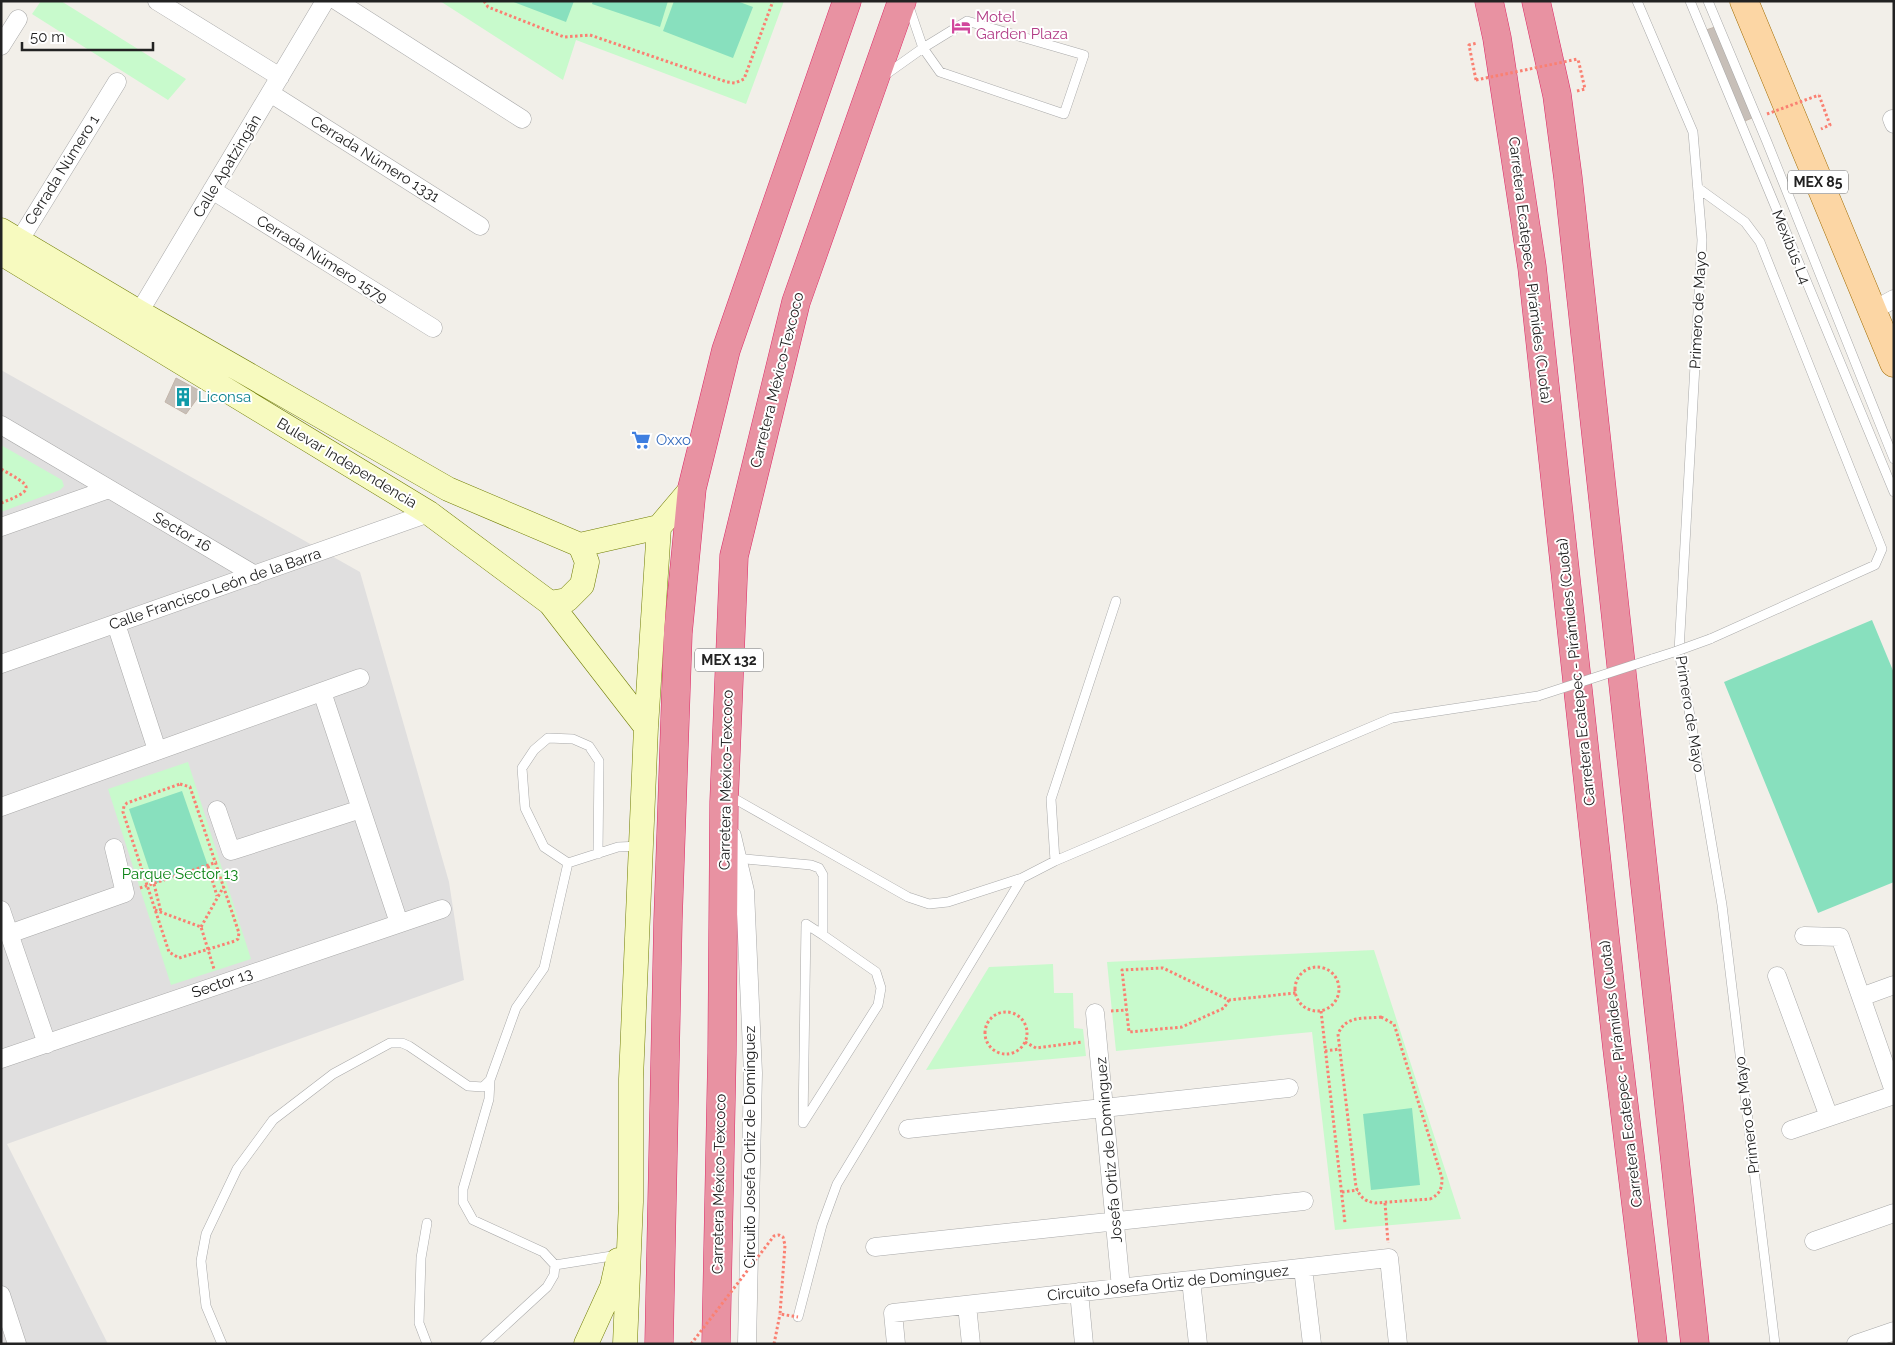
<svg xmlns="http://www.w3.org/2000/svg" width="1895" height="1345" viewBox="0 0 1895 1345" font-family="Raleway,sans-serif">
  <rect width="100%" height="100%" fill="#f2efe9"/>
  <!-- residential -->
  <path fill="#e0dfdf" d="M1,370L360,572L449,882L464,980L7,1144L108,1344H1Z"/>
  <!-- park -->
  <path fill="#c8facc" d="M41,1H61L186,79L168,100L32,14Z
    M440,1H784L746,104L576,40L563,80Z
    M1,445L62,480L64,486L60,490L1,512Z
    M188,762L251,959L171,985L108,789Z
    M1374,950L1461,1219L1335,1230L1312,1032L1116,1051L1107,962Z
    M1053,964L1054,993H1073L1074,1028L1083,1029L1086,1056L926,1070L989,967Z"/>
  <!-- pitch -->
  <path fill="#88e0be" d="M511,1H574L566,22Z
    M593,1H668L660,27L592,4Z
    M674,1H737L753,7L733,58L663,31Z
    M1872,620L1894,673V882L1818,913L1724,682Z
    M182,791L208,866L154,884L129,809Z
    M1412,1108L1420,1185L1371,1190L1363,1114Z"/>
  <!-- building -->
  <path fill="#c7bfb8" stroke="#c4b6ab" d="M1715,27L1752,118L1740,123L1703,31Z
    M176,378L202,392L186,414L165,402Z"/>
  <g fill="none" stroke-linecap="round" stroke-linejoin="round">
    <!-- lane casing -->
    <g stroke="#a9a9a9" stroke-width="10">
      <path id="lane" d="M1637,1L1693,132L1702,240L1679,651L1722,905L1775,1344
        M1690,1L1894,492
        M1708,1L1767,142L1894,459
        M885,75L923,48L967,21L1084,55L1064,114L940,72L923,48L908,4
        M1698,188L1745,222L1760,242L1882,549L1875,565L1710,639
        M1652,659L1674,652
        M728,795L908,897L929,904L948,902L1022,878L1055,861L1051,799L1116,601
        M735,858L811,865L819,868L823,875V935L806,924L803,1123
        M1055,861L1392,718L1538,696
        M568,863L544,847L525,808L522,768L534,750L548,738L573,739L589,746L599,761L598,854
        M803,1123L878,1005L881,988L876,972L823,935
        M427,1223L421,1258L419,1323L427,1344
        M555,1265L618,1255
        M798,1317L822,1225L837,1184L1022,878
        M222,1344L206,1306L201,1261L206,1234L237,1169L273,1120L333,1074L390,1043H402L409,1046L468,1086L483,1087L490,1080
        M485,1344L547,1287L554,1275L555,1265L543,1252L473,1220L463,1202V1189L489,1099L490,1080L516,1008L544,968L568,863L618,847L641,846"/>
    </g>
    <!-- street casing -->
    <g stroke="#a9a9a9" stroke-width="19">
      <path id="street" d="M157,1L280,77
        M337,1L522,119
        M1,46L18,19
        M270,93L480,226
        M1892,119L1894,124
        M212,190L433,328
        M13,251L117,82
        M1872,311L1894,299
        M134,321L325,1
        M1,425L255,575
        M1,527L109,489
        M116,624L157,750
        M1,664L429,513
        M322,692L399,923
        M1,807L360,678
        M217,810L231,851L361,809
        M732,836L745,891L753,1073L747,1344
        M1,910L47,1044
        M9,934L125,893L114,848
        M1804,936L1840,937L1894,1091
        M1777,976L1829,1117
        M1861,997L1894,985
        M1095,1013L1121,1288
        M1,1059L442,909
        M908,1129L1289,1088
        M1791,1130L1894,1095
        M1814,1241L1894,1213
        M875,1247L1304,1201
        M1303,1268L1312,1344
        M1191,1280L1198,1344
        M1079,1292L1084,1344
        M1,1295L17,1344
        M967,1305L971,1344
        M896,1344L893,1313L1389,1258L1398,1344
        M1856,1344L1894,1331"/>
    </g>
    <!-- secondary casing -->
    <g stroke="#707d05" stroke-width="25">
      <path id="secondary" d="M1,230L139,312L448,489L580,545L659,527
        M1,253L429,513L550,603L646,727
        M550,603L567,600L582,585L587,562L580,545
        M586,1344L612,1287L618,1260
        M625,1344L631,1202V1079L646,727L659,527L692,488"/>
    </g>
    <!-- primary casing -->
    <g stroke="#a06b00" stroke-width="29">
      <path id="primary" d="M1744,1L1894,363"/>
    </g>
    <!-- highway casing -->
    <g stroke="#dc2a67" stroke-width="29">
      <path id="highway" d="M1489,1L1497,38L1532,267L1617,1048L1653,1344
        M1536,1L1557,95L1568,178L1695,1344
        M659,1344L668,920L678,633L692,488L726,350L847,1
        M716,1344L722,1053L724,802L734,556L796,302L902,1"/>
    </g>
    <!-- path -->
    <path stroke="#fa8072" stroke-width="3" stroke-dasharray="2.5 2.5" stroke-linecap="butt" d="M484,1L488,7L564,37L590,35L727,82L735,83L744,79L773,1
      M1476,80L1469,45L1477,43
      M1577,91L1585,89L1578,59
      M1819,95L1830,125L1821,129
      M1,469C31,486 38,489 1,503
      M180,784L190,787L239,933L238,939L235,941L179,958L169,952L123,812L124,806L127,803Z
      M208,866L217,896
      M154,884L161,912
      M140,888L217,862
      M155,910L201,927L214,969
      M201,927L224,886
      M1295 989a22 22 0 1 1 44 0a22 22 0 1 1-44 0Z
      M1229,1000L1224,1008L1182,1027L1129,1032L1122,970L1163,968L1229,1000L1296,993
      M1111,1011L1127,1010
      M1321,1011L1345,1223
      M985 1033a21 21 0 1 1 42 0a21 21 0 1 1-42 0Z
      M1381,1017L1394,1024L1442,1178C1442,1189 1440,1194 1430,1199L1375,1203C1364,1201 1360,1197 1356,1187L1338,1034C1346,1015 1363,1019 1381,1017Z
      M1025,1042L1036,1048L1082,1042
      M1325,1051L1340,1049
      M1342,1192L1358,1190
      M1385,1203L1388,1243
      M774,1344L780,1314"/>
    <!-- lane -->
    <use href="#lane" stroke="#fff" stroke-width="9"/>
    <!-- street -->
    <use href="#street" stroke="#fff" stroke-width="18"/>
    <!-- secondary -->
    <use href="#secondary" stroke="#f7fabf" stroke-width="24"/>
    <!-- primary -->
    <use href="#primary" stroke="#fcd6a4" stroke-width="28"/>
    <!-- highway -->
    <use href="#highway" stroke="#e892a2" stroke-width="28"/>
    <!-- lane-bridge casing -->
    <g stroke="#a9a9a9" stroke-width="10" stroke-linecap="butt">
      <path id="lane-bridge" d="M1674,652L1710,639
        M1538,696L1652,659"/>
    </g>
    <!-- path-bridge -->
    <path stroke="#fa8072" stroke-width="3" stroke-dasharray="2.5 2.5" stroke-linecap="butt" d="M1476,80L1578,59
      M1767,114L1819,95
      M691,1344L774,1236L779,1235L783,1237L785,1245L780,1314L798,1317"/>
    <!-- lane-bridge -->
    <use href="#lane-bridge" stroke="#fff" stroke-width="9"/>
  </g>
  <!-- icons -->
  <defs>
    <g id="hotel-bare" transform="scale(1.5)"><path d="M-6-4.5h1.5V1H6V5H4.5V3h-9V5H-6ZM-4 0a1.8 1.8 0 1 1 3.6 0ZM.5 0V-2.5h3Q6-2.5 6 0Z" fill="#d1479c" stroke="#fff" stroke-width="2.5" paint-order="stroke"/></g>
    <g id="building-bare" transform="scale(1.5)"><path d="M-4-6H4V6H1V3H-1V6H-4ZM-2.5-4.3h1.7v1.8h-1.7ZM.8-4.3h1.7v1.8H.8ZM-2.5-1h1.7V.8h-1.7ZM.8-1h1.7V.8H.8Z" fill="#0f9aa8" stroke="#fff" stroke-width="2.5" paint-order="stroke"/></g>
    <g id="supermarket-bare" transform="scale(1.5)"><path d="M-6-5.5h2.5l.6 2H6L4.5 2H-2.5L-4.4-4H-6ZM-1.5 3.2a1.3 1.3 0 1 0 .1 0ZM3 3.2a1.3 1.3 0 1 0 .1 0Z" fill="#3f7fe0" stroke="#fff" stroke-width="2.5" paint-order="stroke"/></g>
  </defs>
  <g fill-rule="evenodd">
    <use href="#hotel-bare" x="961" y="26"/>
    <use href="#building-bare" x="183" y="397"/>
    <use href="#supermarket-bare" x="641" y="440"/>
  </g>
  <g text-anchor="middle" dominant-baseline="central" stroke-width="4" stroke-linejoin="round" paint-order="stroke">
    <!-- shield labels -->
    <g fill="#fff" stroke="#646464" stroke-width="1">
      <rect x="1788" y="170.5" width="60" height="23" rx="4"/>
      <rect x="695" y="648.5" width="68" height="23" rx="4"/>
    </g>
    <g font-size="14" font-weight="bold" fill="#222">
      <text x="1818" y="182">MEX 85</text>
      <text x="729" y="660">MEX 132</text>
    </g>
    <!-- hotel labels -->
    <g font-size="15" fill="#b23c85" stroke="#fff" text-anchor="start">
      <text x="976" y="17">Motel<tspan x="976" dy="17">Garden Plaza</tspan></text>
    </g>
    <!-- street labels -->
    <g font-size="15" fill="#222" stroke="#fff">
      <text transform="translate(375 159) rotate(32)">Cerrada Número 1331</text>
      <text transform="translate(227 166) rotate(-59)">Calle Apatzingán</text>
      <text transform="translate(62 170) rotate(-58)">Cerrada Número 1</text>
      <text transform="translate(1791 247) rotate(68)">Mexibús L4</text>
      <text transform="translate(322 259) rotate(32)">Cerrada Número 1579</text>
      <text transform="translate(1530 270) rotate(83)">Carretera Ecatepec - Pirámides (Cuota)</text>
      <text transform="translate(1698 310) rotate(-87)">Primero de Mayo</text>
      <text transform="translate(777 380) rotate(-76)">Carretera México-Texcoco</text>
      <text transform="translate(347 463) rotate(31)">Bulevar Independencia</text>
      <text transform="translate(182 532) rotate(30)">Sector 16</text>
      <text transform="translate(215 589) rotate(-19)">Calle Francisco León de la Barra</text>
      <text transform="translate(1576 672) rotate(-96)">Carretera Ecatepec - Pirámides (Cuota)</text>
      <text transform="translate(1690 714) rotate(81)">Primero de Mayo</text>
      <text transform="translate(726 780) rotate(-89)">Carretera México-Texcoco</text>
      <text transform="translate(222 983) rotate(-19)">Sector 13</text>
      <text transform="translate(1621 1074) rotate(-97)">Carretera Ecatepec - Pirámides (Cuota)</text>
      <text transform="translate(1747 1115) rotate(-97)">Primero de Mayo</text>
      <text transform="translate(750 1147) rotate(-90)">Circuito Josefa Ortiz de Domínguez</text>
      <text transform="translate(1109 1150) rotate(-95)">Josefa Ortiz de Domínguez</text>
      <text transform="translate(719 1184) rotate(-89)">Carretera México-Texcoco</text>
      <text transform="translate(1168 1283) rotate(-6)">Circuito Josefa Ortiz de Domínguez</text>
    </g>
    <!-- culture labels -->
    <g font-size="15" fill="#0d838f" stroke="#fff" text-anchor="start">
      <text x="198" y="397">Liconsa</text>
    </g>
    <!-- shop labels -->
    <g font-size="15" fill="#366cbe" stroke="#fff" text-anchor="start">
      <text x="656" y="440">Oxxo</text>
    </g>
    <!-- park labels -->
    <g font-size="15" fill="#0c8416" stroke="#fff">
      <text x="180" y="874">Parque Sector 13</text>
    </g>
  </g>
  <!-- border -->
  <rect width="1895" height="1345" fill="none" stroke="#222222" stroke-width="5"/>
  <!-- scale -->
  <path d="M22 42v8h131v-8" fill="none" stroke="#222222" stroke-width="2.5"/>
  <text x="30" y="42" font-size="15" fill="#222222" stroke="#ffffff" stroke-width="4" paint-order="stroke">50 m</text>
</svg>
